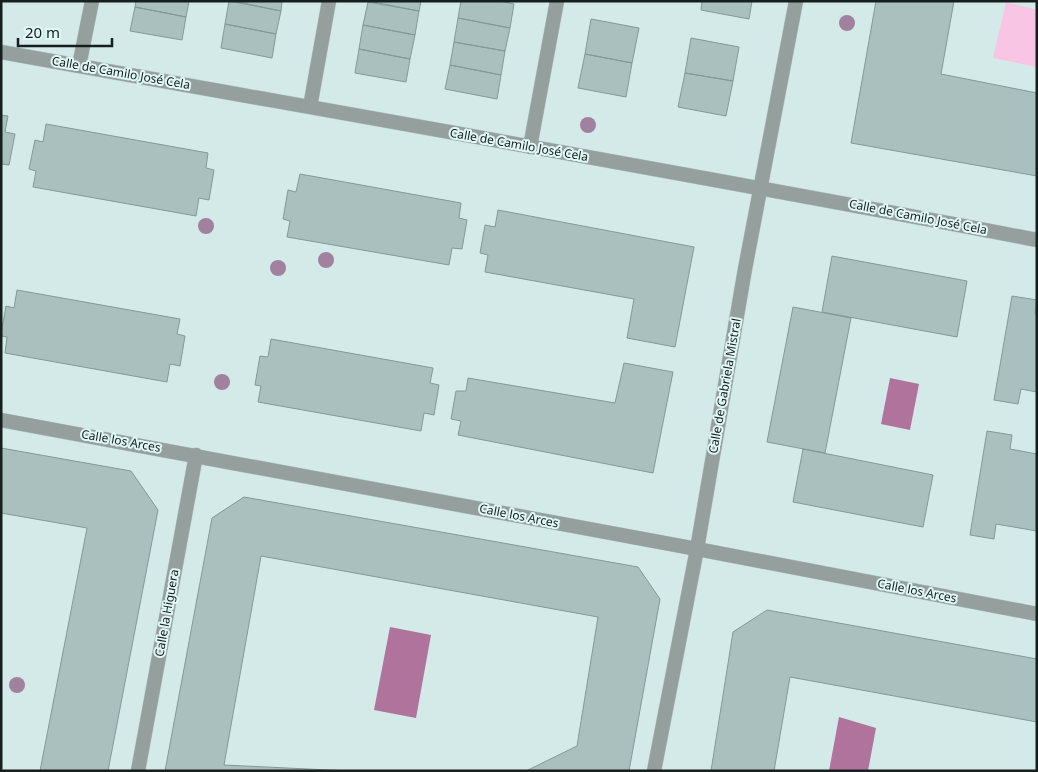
<svg xmlns="http://www.w3.org/2000/svg" width="1038" height="772" viewBox="0 0 1038 772" font-family="'Noto Sans',sans-serif">
	<rect width="100%" height="100%" fill="#d3eae8"/>
	<path fill="#f9c5e5" d="M 1006,2 L 1037,10 L 1037,67 L 993,58 Z"/>
	<path fill="#b0739b" d="M 890,378 L 919,384 L 910,430 L 881,424 Z
		M 390,627 L 431,635 L 416,718 L 374,710 Z
		M 839,717 L 876,728 L 868,771 L 829,771 Z"/>
	<path fill="#a9c0be" stroke="#839997" d="M 136,1 L 189,1 L 186,17 L 135,7 Z
		M 229,1 L 281,11 L 276,34 L 225,24 Z
		M 233,1 L 282,1 L 281,11 Z
		M 368,1 L 421,1 L 419,11 Z
		M 461,1 L 500,1 L 514,4 L 510,28 L 458,18 Z
		M 702,1 L 752,1 L 749,19 L 701,10 Z
		M 876,1 L 954,1 L 941,74 L 1037,93 L 1037,176 L 851,143 Z
		M 368,2 L 419,11 L 415,35 L 363,25 Z
		M 135,7 L 186,17 L 182,40 L 130,31 Z
		M 458,18 L 510,28 L 505,51 L 454,42 Z
		M 591,19 L 639,28 L 632,63 L 585,54 Z
		M 225,24 L 276,34 L 272,58 L 221,48 Z
		M 363,25 L 415,35 L 410,59 L 359,49 Z
		M 691,38 L 739,47 L 733,81 L 685,73 Z
		M 454,42 L 505,51 L 501,75 L 450,65 Z
		M 359,49 L 410,59 L 406,82 L 355,73 Z
		M 585,54 L 632,63 L 626,97 L 578,88 Z
		M 450,65 L 501,75 L 497,99 L 445,89 Z
		M 685,73 L 733,81 L 726,116 L 678,107 Z
		M 1,115 L 8,116 L 5,132 L 15,134 L 9,165 L 1,164 Z
		M 46,124 L 208,153 L 206,168 L 214,170 L 209,200 L 199,198 L 196,216 L 33,187 L 36,171 L 29,169 L 35,140 L 43,142 Z
		M 300,174 L 461,203 L 459,218 L 467,220 L 462,249 L 452,248 L 449,265 L 287,237 L 290,221 L 283,219 L 288,190 L 296,192 Z
		M 498,210 L 694,247 L 675,347 L 627,338 L 634,299 L 485,272 L 488,255 L 480,253 L 485,225 L 495,227 Z
		M 832,256 L 967,281 L 957,337 L 822,312 Z
		M 17,290 L 180,319 L 177,334 L 185,336 L 180,366 L 170,364 L 167,382 L 5,353 L 7,337 L 1,336 L 1,334 L 6,306 L 14,308 Z
		M 1012,296 L 1037,300 L 1035,314 L 1037,314 L 1037,392 L 1021,389 L 1018,404 L 994,400 Z
		M 793,307 L 851,318 L 825,453 L 767,442 Z
		M 271,339 L 433,368 L 430,383 L 439,385 L 434,415 L 424,413 L 421,431 L 258,402 L 261,386 L 255,385 L 260,356 L 268,357 Z
		M 624,363 L 673,372 L 653,473 L 458,435 L 461,421 L 451,419 L 456,391 L 466,391 L 468,378 L 615,403 Z
		M 987,431 L 1012,435 L 1010,449 L 1037,454 L 1037,531 L 996,524 L 994,539 L 970,535 Z
		M 1,448 L 131,471 L 158,510 L 108,771 L 40,771 L 87,528 L 1,513 Z
		M 803,449 L 933,475 L 923,527 L 793,502 Z
		M 244,497 L 638,567 L 660,599 L 629,771 L 526,771 L 577,746 L 598,617 L 261,556 L 224,765 L 350,771 L 165,771 L 212,518 Z
		M 767,610 L 1037,659 L 1037,722 L 790,677 L 774,771 L 711,771 L 733,632 Z"/>
	<g fill="none" stroke-linecap="round" stroke-linejoin="round">
		<defs>
			<path id="minor" d="M 1,52 C 346,114 692,174 1037,240
				M 79,66 L 92,1
				M 310,107 L 329,1
				M 530,147 L 557,1
				M 1,420 L 697,549 L 1037,614
				M 138,771 L 196,455
				M 654,771 L 697,549 L 745,269 L 796,1"/>
		</defs>
		<use href="#minor" stroke="#b1c5c4" stroke-width="15"/>
		<use href="#minor" stroke="#959f9e" stroke-width="14"/>
	</g>
	<g fill="#a1829e">
		<circle cx="847" cy="23" r="8"/>
		<circle cx="588" cy="125" r="8"/>
		<circle cx="206" cy="226" r="8"/>
		<circle cx="326" cy="260" r="8"/>
		<circle cx="278" cy="268" r="8"/>
		<circle cx="222" cy="382" r="8"/>
		<circle cx="17" cy="685" r="8"/>
	</g>
	<g text-anchor="middle" stroke-width="4" stroke-linejoin="round" paint-order="stroke">
		<g font-size="12" fill="#161f1e" stroke="#e0f8f6">
			<text transform="translate(121 73) rotate(10)" y="4">Calle de Camilo José Cela</text>
			<text transform="translate(519 145) rotate(10)" y="4">Calle de Camilo José Cela</text>
			<text transform="translate(918 217) rotate(11)" y="4">Calle de Camilo José Cela</text>
			<text transform="translate(725 386) rotate(-80)" y="4">Calle de Gabriela Mistral</text>
			<text transform="translate(121 441) rotate(10)" y="4">Calle los Arces</text>
			<text transform="translate(519 516) rotate(11)" y="4">Calle los Arces</text>
			<text transform="translate(917 591) rotate(11)" y="4">Calle los Arces</text>
			<text transform="translate(167 613) rotate(-80)" y="4">Calle la Higuera</text>
		</g>
	</g>
	<rect width="1038" height="772" fill="none" stroke="#161f1e" stroke-width="5"/>
	<path d="M18 38v8h94v-8" fill="none" stroke="#161f1e" stroke-width="2.5"/>
	<text x="25" y="38" font-size="15" fill="#161f1e" stroke="#e0f8f6" stroke-width="4" paint-order="stroke">20 m</text>
</svg>
